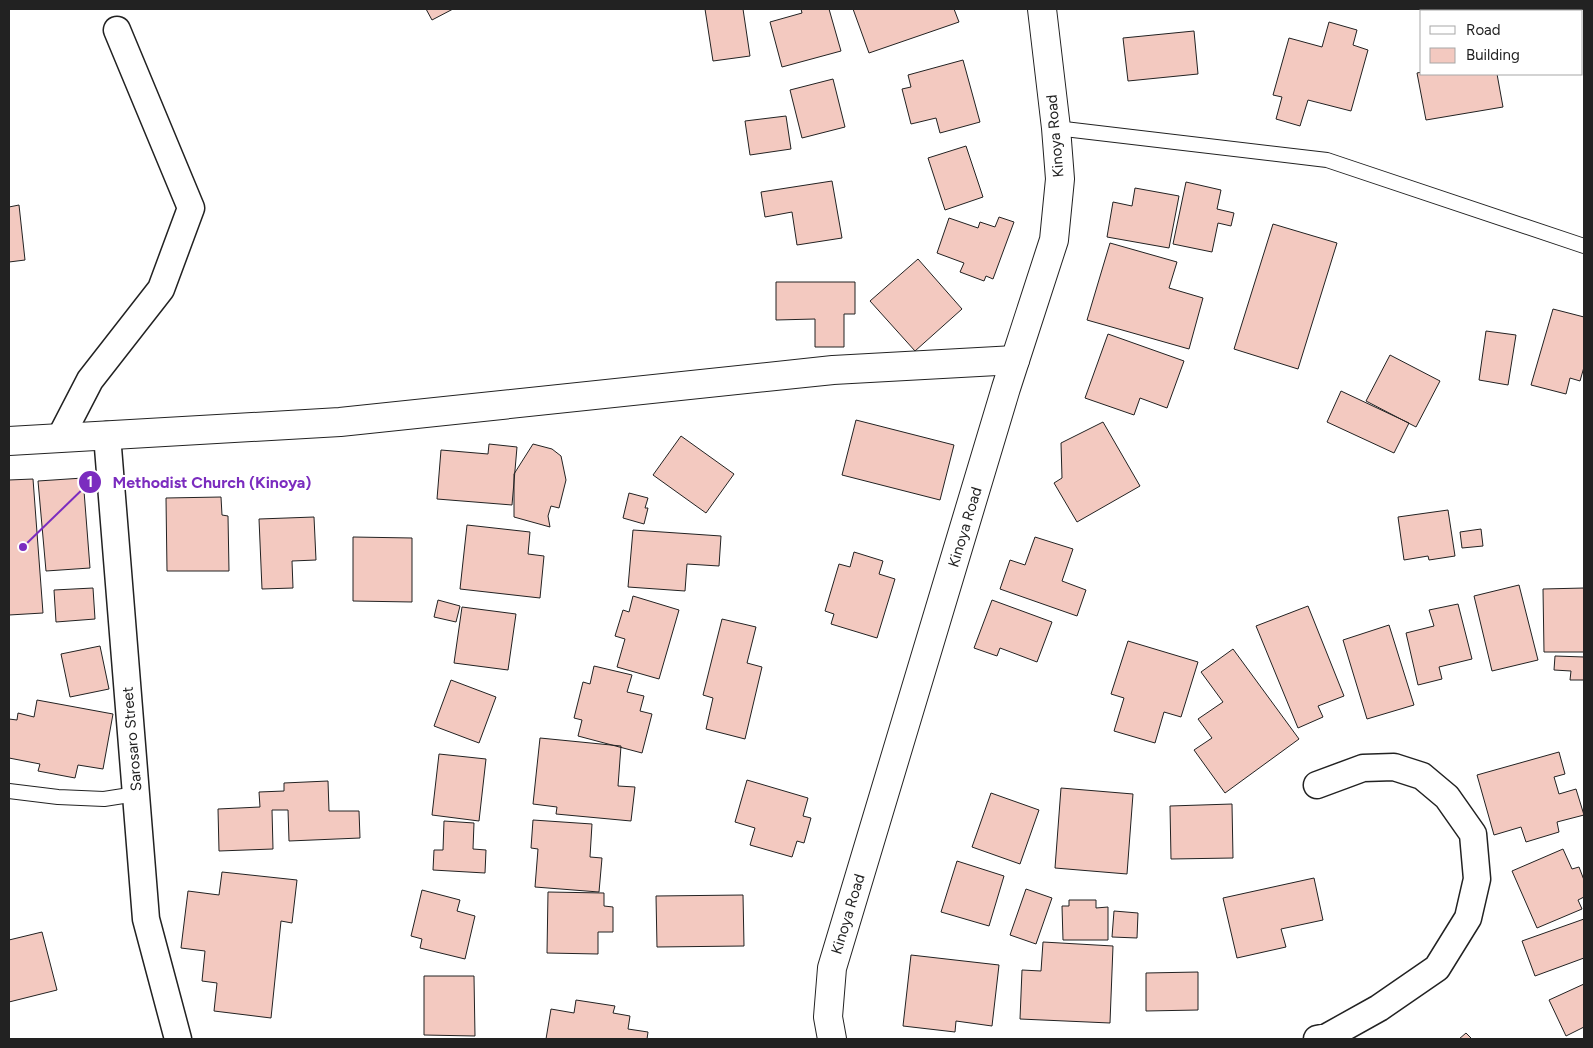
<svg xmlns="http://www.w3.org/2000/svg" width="1593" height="1048" viewBox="0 0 1593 1048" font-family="Figtree,sans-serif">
	<rect width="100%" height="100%" fill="#fff"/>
	<path fill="#f3c9c0" stroke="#222" d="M 426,9 L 453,9 L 432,20 Z
		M 705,9 L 743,9 L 750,56 L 713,61 Z
		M 801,9 L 829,9 L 841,51 L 782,67 L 770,22 L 802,13 Z
		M 853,9 L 954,9 L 959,22 L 869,53 Z
		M 1503,9 L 1580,9 L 1580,11 L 1504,11 Z
		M 1329,22 L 1357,30 L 1353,45 L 1368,50 L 1351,111 L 1308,100 L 1300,126 L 1276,119 L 1282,97 L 1273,95 L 1289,38 L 1322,47 Z
		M 1194,31 L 1198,74 L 1128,81 L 1123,38 Z
		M 963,60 L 980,122 L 940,133 L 936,118 L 911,124 L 902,89 L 911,87 L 908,75 Z
		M 1422,72 L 1422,74 L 1497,74 L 1503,107 L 1426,120 L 1417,73 Z
		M 833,79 L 845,127 L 802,138 L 790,90 Z
		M 786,116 L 791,149 L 750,155 L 745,121 Z
		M 966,146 L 983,197 L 945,210 L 928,158 Z
		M 832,181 L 842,238 L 797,245 L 792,212 L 765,217 L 761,192 Z
		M 1186,182 L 1221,190 L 1217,209 L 1234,213 L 1231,226 L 1218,223 L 1212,252 L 1173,244 Z
		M 1135,188 L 1179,196 L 1169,248 L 1107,237 L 1113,202 L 1132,206 Z
		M 19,205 L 25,260 L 9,262 L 9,207 Z
		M 999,217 L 1014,222 L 993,279 L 986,276 L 984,281 L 960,272 L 964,263 L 937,253 L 949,218 L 978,228 L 980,222 L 995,227 Z
		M 1273,224 L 1337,243 L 1298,369 L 1234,349 Z
		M 1110,243 L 1177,262 L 1169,288 L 1203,298 L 1189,349 L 1087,320 Z
		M 918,259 L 962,309 L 915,351 L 870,301 Z
		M 776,282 L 855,282 L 855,314 L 844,314 L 844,347 L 815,347 L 815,319 L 776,320 Z
		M 1553,309 L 1584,317 L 1584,367 L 1580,381 L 1570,378 L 1566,394 L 1531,385 Z
		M 1486,331 L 1516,335 L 1508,385 L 1479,380 Z
		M 1108,334 L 1184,361 L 1167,408 L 1140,398 L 1134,415 L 1085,398 Z
		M 1390,355 L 1440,381 L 1416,427 L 1366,401 Z
		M 1341,391 L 1409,423 L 1394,453 L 1327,422 Z
		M 856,420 L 954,445 L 940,500 L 842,475 Z
		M 1103,422 L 1140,486 L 1077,522 L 1054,483 L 1062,478 L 1061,443 Z
		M 681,436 L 734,474 L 706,513 L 653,475 Z
		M 489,444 L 517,447 L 512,505 L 437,499 L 441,450 L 488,454 Z
		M 533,444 L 552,449 L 561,456 L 566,480 L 559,508 L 551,506 L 548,516 L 550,527 L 514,517 L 514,474 Z
		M 83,478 L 90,568 L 46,571 L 38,481 Z
		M 33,479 L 43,613 L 9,615 L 9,480 Z
		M 629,493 L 648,498 L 645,508 L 648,508 L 644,524 L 623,518 Z
		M 221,497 L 222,515 L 228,516 L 229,571 L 167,571 L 166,498 Z
		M 1448,510 L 1455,556 L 1429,560 L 1428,556 L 1404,560 L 1398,517 Z
		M 314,517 L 316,560 L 292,561 L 293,588 L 262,589 L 259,519 Z
		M 467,525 L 530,532 L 528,554 L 544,556 L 540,598 L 460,589 Z
		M 1481,529 L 1483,546 L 1462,548 L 1460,532 Z
		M 633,530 L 721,536 L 719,566 L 687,564 L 685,591 L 628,587 Z
		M 353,537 L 412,538 L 412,602 L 353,601 Z
		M 1035,537 L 1073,549 L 1062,581 L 1086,590 L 1077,616 L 1000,589 L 1010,560 L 1025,565 Z
		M 854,552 L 883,561 L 879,574 L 895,579 L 877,638 L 831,624 L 834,614 L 825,611 L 839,564 L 850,567 Z
		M 1519,585 L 1538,660 L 1492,671 L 1474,596 Z
		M 93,588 L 95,619 L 56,622 L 54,590 Z
		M 1584,588 L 1584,652 L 1544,652 L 1543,589 Z
		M 633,596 L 679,610 L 659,679 L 617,667 L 625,639 L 615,636 L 623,610 L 629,612 Z
		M 438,600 L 460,606 L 456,622 L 434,617 Z
		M 992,600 L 1052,622 L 1037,662 L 1000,648 L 997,656 L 974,648 Z
		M 1458,604 L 1472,659 L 1439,667 L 1442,679 L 1418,685 L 1406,633 L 1434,626 L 1429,610 Z
		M 1308,606 L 1344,696 L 1318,706 L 1323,717 L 1298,728 L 1256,626 Z
		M 462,607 L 516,614 L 508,670 L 454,663 Z
		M 722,619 L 756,627 L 747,663 L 762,667 L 745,739 L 706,729 L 713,698 L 703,695 Z
		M 1389,625 L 1414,705 L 1367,719 L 1343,640 Z
		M 1128,641 L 1198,662 L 1181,717 L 1164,712 L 1155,743 L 1114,731 L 1124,698 L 1111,694 Z
		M 100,646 L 109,689 L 70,697 L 61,654 Z
		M 1233,649 L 1299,739 L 1225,793 L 1194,750 L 1212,738 L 1198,719 L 1223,702 L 1201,672 Z
		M 1555,656 L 1584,657 L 1584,680 L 1570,680 L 1571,671 L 1554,670 Z
		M 594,666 L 632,675 L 627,692 L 644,696 L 640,711 L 652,714 L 642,753 L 578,736 L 582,720 L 574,718 L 583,682 L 590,684 Z
		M 451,680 L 496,697 L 479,743 L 434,726 Z
		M 37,700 L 113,714 L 103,769 L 78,765 L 75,778 L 38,771 L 40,764 L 9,758 L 9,719 L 17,720 L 18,713 L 34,717 Z
		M 540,738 L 621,746 L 618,786 L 635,787 L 631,821 L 556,814 L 557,807 L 533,804 Z
		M 1559,752 L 1565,774 L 1554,777 L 1559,794 L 1576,789 L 1584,815 L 1557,822 L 1559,832 L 1526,842 L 1521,827 L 1494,835 L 1477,775 Z
		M 439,754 L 486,759 L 479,821 L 432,815 Z
		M 747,780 L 808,798 L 803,816 L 811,818 L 804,843 L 797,841 L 792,857 L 750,845 L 755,828 L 735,822 Z
		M 328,781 L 329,811 L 359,811 L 360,838 L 289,841 L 288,810 L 272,810 L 273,849 L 219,851 L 218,809 L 260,807 L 259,792 L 284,791 L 284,783 Z
		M 1061,788 L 1133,794 L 1127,874 L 1055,868 Z
		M 991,793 L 1039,810 L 1020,864 L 972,847 Z
		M 1232,804 L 1233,858 L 1171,859 L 1170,806 Z
		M 533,820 L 592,824 L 590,857 L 602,858 L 599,892 L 535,887 L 538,849 L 531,848 Z
		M 444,821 L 474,823 L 473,849 L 486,850 L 485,873 L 433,870 L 434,850 L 443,850 Z
		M 1563,849 L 1572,869 L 1579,867 L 1584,880 L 1584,897 L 1578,900 L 1582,909 L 1537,928 L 1512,871 Z
		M 957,861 L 1004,876 L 989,926 L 941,912 Z
		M 222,872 L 297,880 L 292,923 L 281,921 L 271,1018 L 214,1011 L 217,983 L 202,981 L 205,951 L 181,948 L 188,891 L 219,895 Z
		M 1314,878 L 1323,920 L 1281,929 L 1286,947 L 1237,958 L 1223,898 Z
		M 1026,889 L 1052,898 L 1036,944 L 1010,935 Z
		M 422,890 L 460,900 L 457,911 L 475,916 L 465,959 L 420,948 L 422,939 L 411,936 Z
		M 548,892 L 604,893 L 604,906 L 613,907 L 613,932 L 598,932 L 598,954 L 547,953 Z
		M 743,895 L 744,946 L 657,947 L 656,896 Z
		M 1069,900 L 1096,900 L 1096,908 L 1108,907 L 1108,940 L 1063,940 L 1062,906 L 1069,906 Z
		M 1114,911 L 1138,913 L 1137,938 L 1112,937 Z
		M 1584,919 L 1584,958 L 1535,976 L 1522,941 Z
		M 42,932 L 57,990 L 9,1002 L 9,940 Z
		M 1043,942 L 1113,946 L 1110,1023 L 1020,1019 L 1022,970 L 1041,971 Z
		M 911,955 L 999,965 L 992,1026 L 956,1021 L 955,1032 L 903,1026 Z
		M 1198,972 L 1198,1010 L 1146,1011 L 1146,973 Z
		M 424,976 L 474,976 L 475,1036 L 424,1035 Z
		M 1584,984 L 1584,1027 L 1566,1036 L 1549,1000 Z
		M 576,1000 L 615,1006 L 613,1013 L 630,1016 L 628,1029 L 648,1032 L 647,1039 L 546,1039 L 551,1009 L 574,1013 Z
		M 1466,1033 L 1472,1039 L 1459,1039 Z"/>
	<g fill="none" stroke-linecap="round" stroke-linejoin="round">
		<defs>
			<path id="service" d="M 1056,128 L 1327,160 L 1584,246
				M 9,791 L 58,797 L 104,799 L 136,794"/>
			<path id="minor" d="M 107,435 L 146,919 L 178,1039
				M 60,438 L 90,380 L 161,289 L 191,208 L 117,30
				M 1317,785 L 1363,768 L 1394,767 L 1422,776 L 1447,797 L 1473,834 L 1477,879 L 1468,918 L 1437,968 L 1379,1008 L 1327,1037 L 1317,1039"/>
			<path id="tertiary" d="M 9,441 L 340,422 L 833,370 L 1015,360"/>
			<path id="secondary" d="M 832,1039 L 828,1017 L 832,968 L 1006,388 L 1054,240 L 1060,179 L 1056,128 L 1042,9"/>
		</defs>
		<use href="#service" stroke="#222" stroke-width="16"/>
		<use href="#minor" stroke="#222" stroke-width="29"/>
		<use href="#tertiary" stroke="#222" stroke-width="30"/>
		<use href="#secondary" stroke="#222" stroke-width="30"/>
		<use href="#service" stroke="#fff" stroke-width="14"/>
		<use href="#minor" stroke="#fff" stroke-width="26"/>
		<use href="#tertiary" stroke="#fff" stroke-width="28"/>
		<use href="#secondary" stroke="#fff" stroke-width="28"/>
	</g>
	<g text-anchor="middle" stroke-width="4" stroke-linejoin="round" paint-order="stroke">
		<g font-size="15" fill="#222" stroke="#fff">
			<text transform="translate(1055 136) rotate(-95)" y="5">Kinoya Road</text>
			<text transform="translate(965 527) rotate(-73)" y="5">Kinoya Road</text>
			<text transform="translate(132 739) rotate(-95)" y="5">Sarosaro Street</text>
			<text transform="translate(848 914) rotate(-73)" y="5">Kinoya Road</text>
		</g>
	</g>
	<path fill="none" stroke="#7b2cbf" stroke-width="2" d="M23 547L90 482"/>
	<g fill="#7b2cbf" stroke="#fff" stroke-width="2">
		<circle cx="23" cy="547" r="5"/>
		<circle cx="90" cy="482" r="12"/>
	</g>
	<g font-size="15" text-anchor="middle" font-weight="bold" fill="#fff">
		<text x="90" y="487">1</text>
	</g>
	<g font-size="16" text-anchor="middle" font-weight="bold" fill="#7b2cbf" stroke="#fff" stroke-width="4" stroke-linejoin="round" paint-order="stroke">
		<text x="212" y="488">Methodist Church (Kinoya)</text>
	</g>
	<rect width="1593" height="1048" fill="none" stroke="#222222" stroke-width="20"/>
	<rect x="1420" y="10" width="162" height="65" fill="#ffffff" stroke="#a7a7a7"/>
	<rect x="1430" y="26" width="25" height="8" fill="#ffffff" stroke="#a7a7a7"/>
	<text x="1466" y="35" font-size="15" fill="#222222">Road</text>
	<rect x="1430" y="48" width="25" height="15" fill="#f3c9c0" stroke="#a7a7a7"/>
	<text x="1466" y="60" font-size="15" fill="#222222">Building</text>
</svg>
